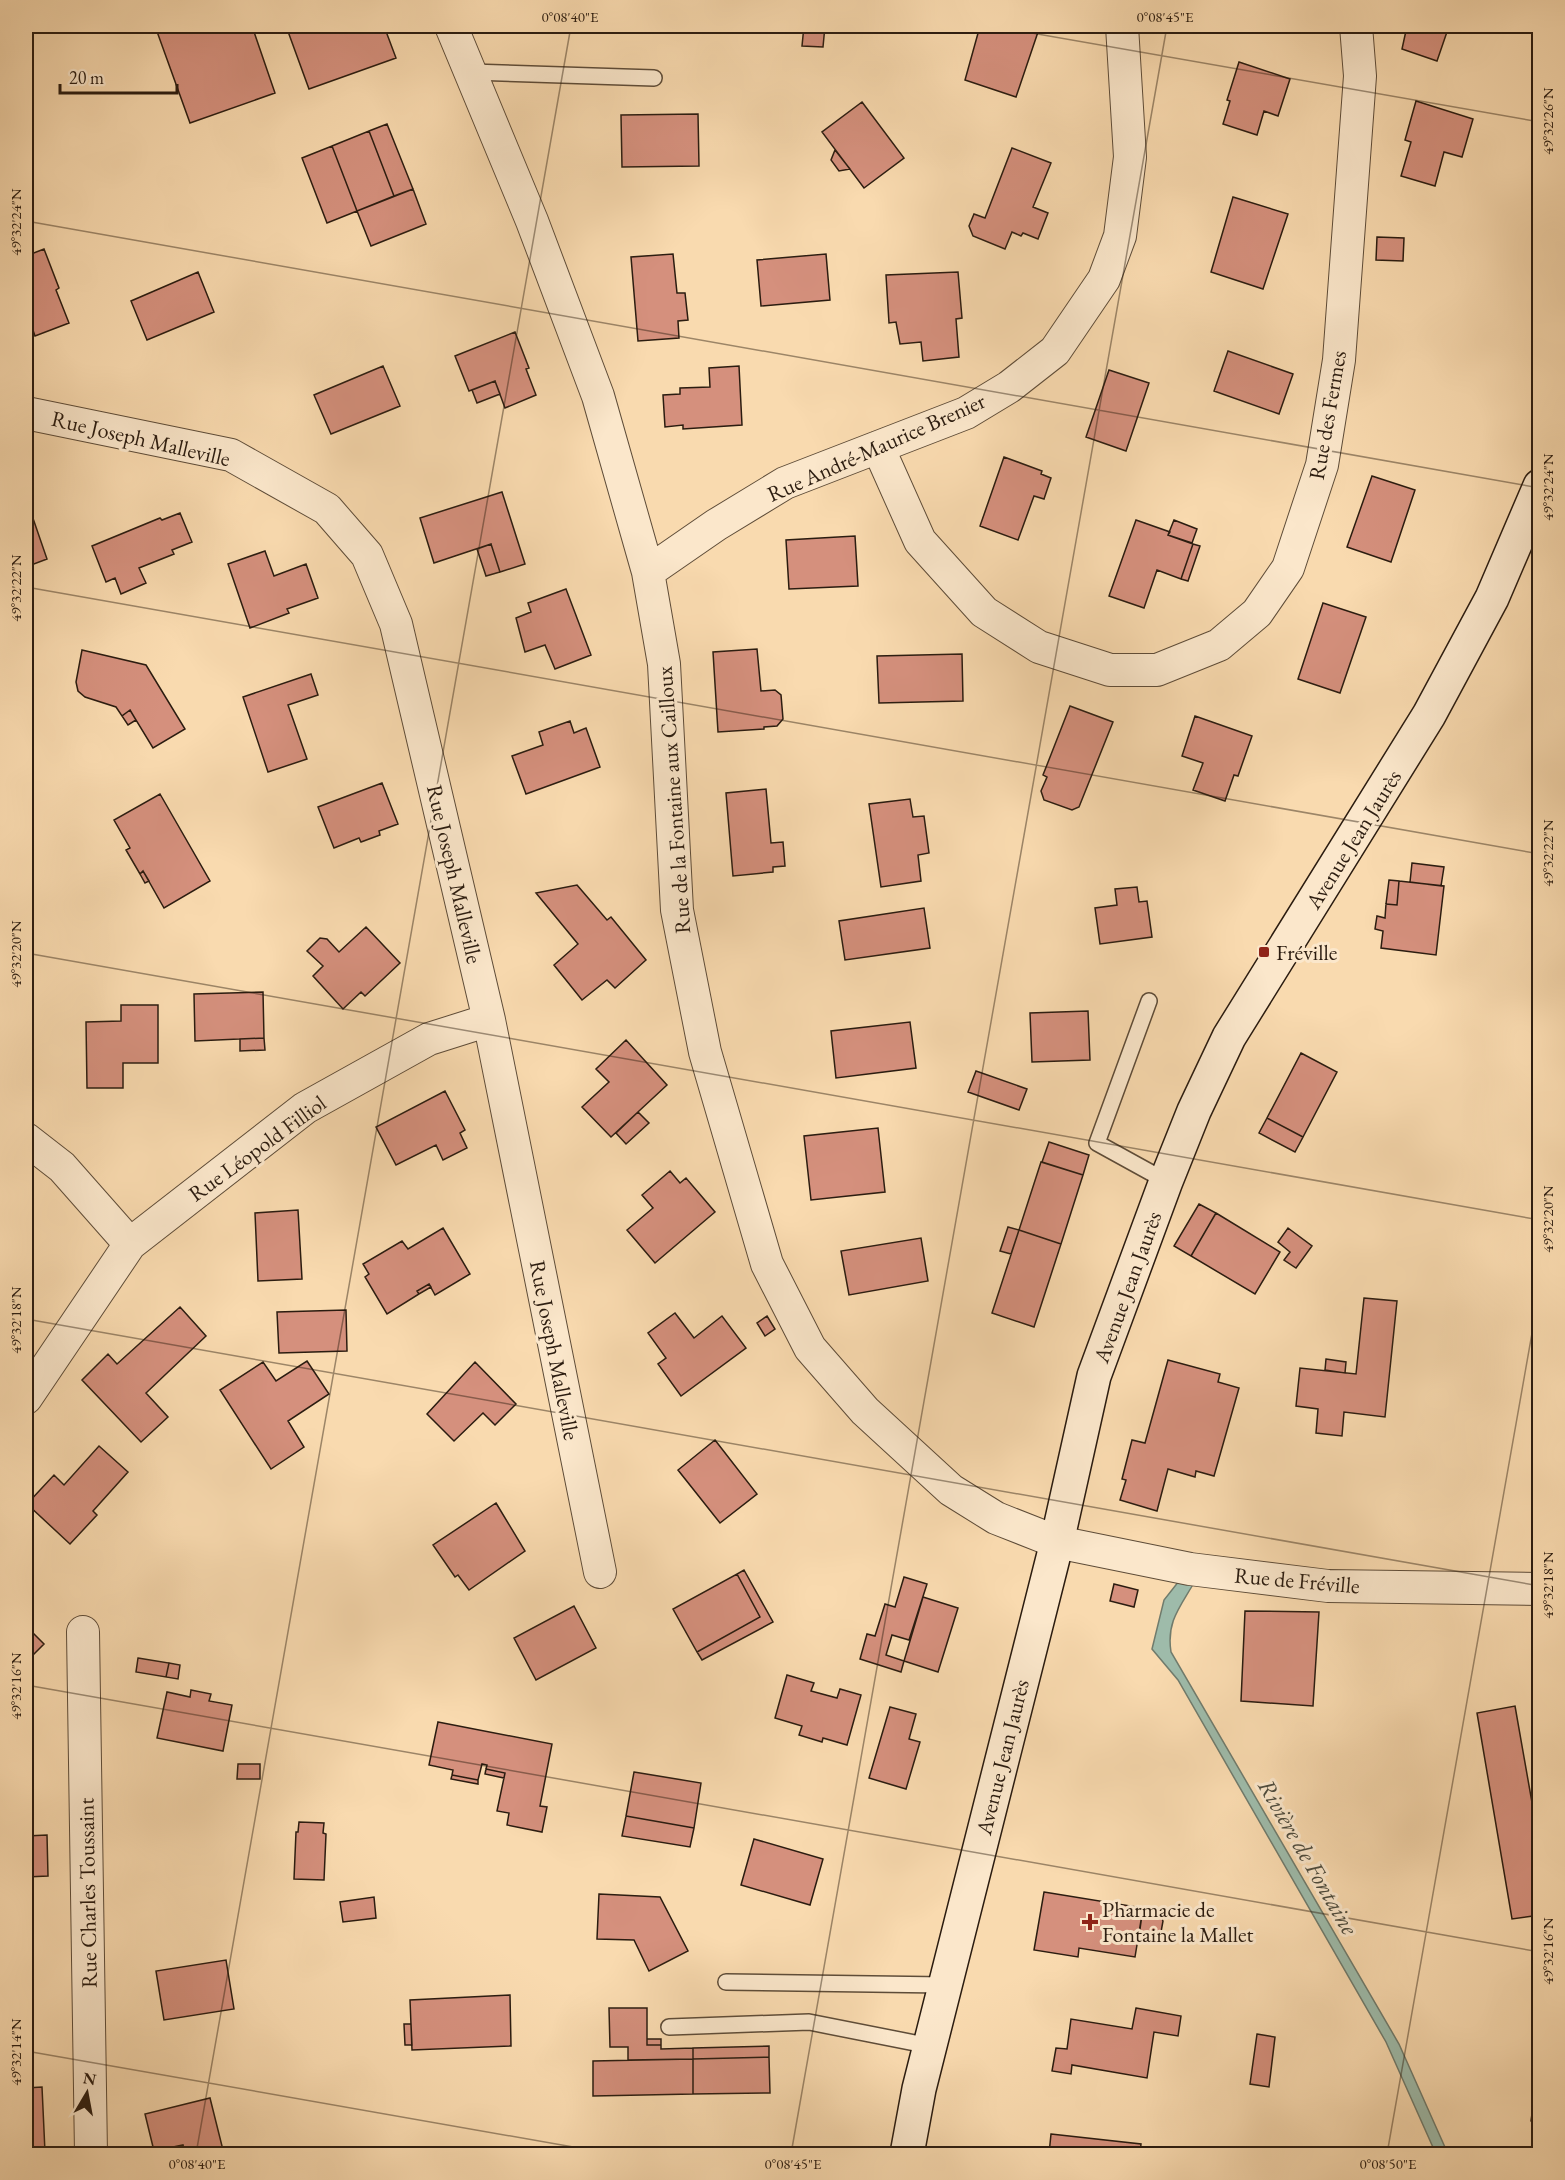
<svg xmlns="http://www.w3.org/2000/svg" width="1565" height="2180" viewBox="0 0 1565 2180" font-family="'EB Garamond',serif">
	<rect width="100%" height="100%" fill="#f9daaf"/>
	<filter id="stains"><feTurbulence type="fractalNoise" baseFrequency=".00333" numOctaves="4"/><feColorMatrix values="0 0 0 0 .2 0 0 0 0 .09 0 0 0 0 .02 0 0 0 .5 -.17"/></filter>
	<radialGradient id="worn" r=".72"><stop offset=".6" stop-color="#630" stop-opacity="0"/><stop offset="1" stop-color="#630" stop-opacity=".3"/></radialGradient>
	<path fill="#9ebbaa" stroke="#707b6c" stroke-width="1.5" d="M 1179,1581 L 1195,1581 C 1181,1606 1166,1621 1171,1652 L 1399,2044 L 1448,2154 L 1436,2154 L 1386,2042 L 1178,1680 L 1152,1649 L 1164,1600 Z"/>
	<path fill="#d5907d" stroke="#2b1c10" stroke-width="1.5" d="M 155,26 L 252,26 L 275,93 L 190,123 Z
		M 286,26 L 384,26 L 396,58 L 309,89 Z
		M 804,26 L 825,26 L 823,47 L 802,46 Z
		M 980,26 L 1027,26 L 1039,29 L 1016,97 L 965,80 Z
		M 1407,26 L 1449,26 L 1437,61 L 1402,49 Z
		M 1239,62 L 1290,79 L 1278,116 L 1264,111 L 1257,135 L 1223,124 L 1230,101 L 1227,100 Z
		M 1416,101 L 1473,119 L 1462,157 L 1444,152 L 1435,186 L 1401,176 L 1411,142 L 1405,140 Z
		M 862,102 L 904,158 L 864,188 L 822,132 Z
		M 698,114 L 699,166 L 622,167 L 621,115 Z
		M 387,124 L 413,189 L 394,196 L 369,131 Z
		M 369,131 L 394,196 L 357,211 L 332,146 Z
		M 332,146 L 357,211 L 327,223 L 302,158 Z
		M 1012,148 L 1051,163 L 1033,207 L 1048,213 L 1038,239 L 1023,233 L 1021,236 L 1012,232 L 1005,249 L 973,236 L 969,226 L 974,214 L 985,218 Z
		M 835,150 L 850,169 L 839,171 L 831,160 Z
		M 413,189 L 426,224 L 371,246 L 357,211 Z
		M 1233,197 L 1288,214 L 1263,289 L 1211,272 Z
		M 1377,237 L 1404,238 L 1403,261 L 1376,260 Z
		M 44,249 L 59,288 L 56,290 L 69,323 L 35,336 L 26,310 L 26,256 Z
		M 673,254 L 677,293 L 685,293 L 688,320 L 678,321 L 679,338 L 638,341 L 631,257 Z
		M 826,254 L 830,300 L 761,306 L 757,260 Z
		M 198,272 L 214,312 L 147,340 L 131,301 Z
		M 958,272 L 962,318 L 956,319 L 959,357 L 923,361 L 921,342 L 900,344 L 896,322 L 889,323 L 886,275 Z
		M 515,332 L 529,368 L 526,369 L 536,395 L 505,408 L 495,381 L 469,391 L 455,356 Z
		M 1228,351 L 1293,374 L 1279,414 L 1214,391 Z
		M 383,366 L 400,406 L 331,434 L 314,395 Z
		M 739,366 L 742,425 L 683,429 L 683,425 L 665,427 L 663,395 L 680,394 L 680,388 L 710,387 L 709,368 Z
		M 1109,370 L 1149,383 L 1126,451 L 1086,437 Z
		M 495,381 L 500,394 L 477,403 L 472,390 Z
		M 1004,457 L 1042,471 L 1041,474 L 1051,478 L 1044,499 L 1034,496 L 1018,540 L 980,526 Z
		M 1372,476 L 1415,490 L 1391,562 L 1347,547 Z
		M 502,492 L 525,564 L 500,572 L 491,544 L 434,563 L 420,518 Z
		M 26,498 L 47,559 L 26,567 Z
		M 180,513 L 192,542 L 172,550 L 174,554 L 139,568 L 146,583 L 121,594 L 115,578 L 106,582 L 92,546 L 160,518 L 162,520 Z
		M 1136,520 L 1170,532 L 1168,535 L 1193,544 L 1181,579 L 1157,570 L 1144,608 L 1109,596 Z
		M 1174,520 L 1197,529 L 1192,543 L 1168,535 Z
		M 855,536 L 858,586 L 789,589 L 786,540 Z
		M 491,544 L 500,572 L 486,576 L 477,549 Z
		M 1193,544 L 1200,546 L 1188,581 L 1181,579 Z
		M 265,551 L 274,576 L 306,564 L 318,598 L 287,609 L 289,613 L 250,628 L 228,564 Z
		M 566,589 L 591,655 L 555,669 L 545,645 L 525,652 L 516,618 L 531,612 L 528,603 Z
		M 1323,603 L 1366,617 L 1340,693 L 1298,679 Z
		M 757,649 L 761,691 L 775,690 L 781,695 L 783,719 L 777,726 L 764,727 L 764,729 L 718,732 L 713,652 Z
		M 82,650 L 146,665 L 185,729 L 153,748 L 130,710 L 122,716 L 116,707 L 85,697 L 78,691 L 76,682 Z
		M 962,654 L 963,701 L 879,703 L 877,656 Z
		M 311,674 L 318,695 L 288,705 L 307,759 L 268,772 L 243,697 Z
		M 1070,706 L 1113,722 L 1079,807 L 1072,810 L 1044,800 L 1041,791 L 1047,777 L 1043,775 Z
		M 130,710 L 136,720 L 128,725 L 122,716 Z
		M 1195,716 L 1252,736 L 1238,776 L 1234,775 L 1225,801 L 1193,790 L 1203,763 L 1182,756 Z
		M 570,721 L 574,733 L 586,728 L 600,767 L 526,794 L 512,756 L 543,745 L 539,732 Z
		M 382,783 L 398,824 L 379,831 L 380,835 L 361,842 L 359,838 L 334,848 L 318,807 Z
		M 766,789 L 771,843 L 783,842 L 785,866 L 773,867 L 773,872 L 733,876 L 726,793 Z
		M 160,794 L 210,881 L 164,908 L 143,871 L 140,874 L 126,850 L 130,848 L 114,820 Z
		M 910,799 L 913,817 L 924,816 L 929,853 L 918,855 L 921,881 L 881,887 L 869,804 Z
		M 1412,863 L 1444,867 L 1441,886 L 1410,882 Z
		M 143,871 L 149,881 L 145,883 L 140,874 Z
		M 1389,880 L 1399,881 L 1397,905 L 1386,904 Z
		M 1399,881 L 1444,886 L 1436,955 L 1381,948 L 1383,931 L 1375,929 L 1377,916 L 1385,918 L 1386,904 L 1397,905 Z
		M 577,885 L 607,920 L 611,917 L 646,960 L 615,988 L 607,980 L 582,1000 L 554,965 L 578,944 L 536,893 Z
		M 1137,887 L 1139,902 L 1147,901 L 1152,937 L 1100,944 L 1095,908 L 1117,905 L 1115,889 Z
		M 924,908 L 930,948 L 845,960 L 839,921 Z
		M 366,927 L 400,963 L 365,996 L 361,992 L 343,1009 L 313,976 L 323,966 L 307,951 L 320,938 L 327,939 L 339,952 Z
		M 26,980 L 28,980 L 28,1022 L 26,1022 Z
		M 263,992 L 264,1038 L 195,1041 L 194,994 Z
		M 121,1005 L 158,1005 L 158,1063 L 123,1063 L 123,1088 L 87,1088 L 86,1022 L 121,1021 Z
		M 1088,1011 L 1090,1060 L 1032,1062 L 1030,1013 Z
		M 910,1022 L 916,1068 L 836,1078 L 831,1031 Z
		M 264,1038 L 265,1050 L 240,1051 L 240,1039 Z
		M 626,1040 L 667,1085 L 611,1137 L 582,1107 L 609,1082 L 596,1069 Z
		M 1301,1053 L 1337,1072 L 1303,1137 L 1267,1118 Z
		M 976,1071 L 1027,1089 L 1019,1110 L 968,1092 Z
		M 445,1091 L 465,1130 L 460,1133 L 467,1148 L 443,1160 L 436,1145 L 396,1165 L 376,1127 Z
		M 638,1112 L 649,1123 L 626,1144 L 616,1133 Z
		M 1267,1118 L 1303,1137 L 1295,1152 L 1259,1133 Z
		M 878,1128 L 885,1192 L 811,1200 L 804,1136 Z
		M 1049,1142 L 1089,1155 L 1083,1175 L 1042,1162 Z
		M 1041,1162 L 1083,1175 L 1061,1244 L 1019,1230 Z
		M 670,1171 L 680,1183 L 686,1178 L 715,1212 L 655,1263 L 627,1230 L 653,1208 L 642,1195 Z
		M 1199,1204 L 1216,1213 L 1191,1256 L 1174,1246 Z
		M 298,1210 L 302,1279 L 258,1281 L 255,1213 Z
		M 1216,1213 L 1280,1252 L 1255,1294 L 1191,1256 Z
		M 1008,1227 L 1019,1230 L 1011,1254 L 1000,1251 Z
		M 443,1228 L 470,1274 L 435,1295 L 429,1284 L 417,1291 L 419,1294 L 387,1314 L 365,1277 L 369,1274 L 363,1264 L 402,1241 L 408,1249 Z
		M 1288,1228 L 1312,1246 L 1296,1268 L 1284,1260 L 1290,1252 L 1278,1242 Z
		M 1019,1230 L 1061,1244 L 1034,1327 L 992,1313 Z
		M 921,1238 L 928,1281 L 849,1295 L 841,1251 Z
		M 429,1284 L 431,1287 L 419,1294 L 417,1291 Z
		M 1364,1298 L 1397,1301 L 1385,1417 L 1344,1412 L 1342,1436 L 1316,1433 L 1318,1409 L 1296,1406 L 1300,1368 L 1356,1374 Z
		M 180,1307 L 206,1336 L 146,1393 L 168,1417 L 141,1442 L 82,1380 L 108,1354 L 117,1364 Z
		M 346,1310 L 347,1351 L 279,1353 L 277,1312 Z
		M 675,1313 L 694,1338 L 722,1316 L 746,1348 L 681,1396 L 658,1364 L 666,1358 L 648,1333 Z
		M 767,1316 L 775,1329 L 765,1336 L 757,1323 Z
		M 1326,1359 L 1346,1362 L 1345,1373 L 1325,1370 Z
		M 1168,1360 L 1220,1374 L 1218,1382 L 1239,1388 L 1214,1476 L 1196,1471 L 1195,1477 L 1168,1469 L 1157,1511 L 1120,1500 L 1126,1480 L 1122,1479 L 1132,1440 L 1145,1443 Z
		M 307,1361 L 329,1394 L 288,1421 L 304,1447 L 271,1469 L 220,1390 L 263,1362 L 276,1381 Z
		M 475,1362 L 516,1404 L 495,1425 L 483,1413 L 454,1441 L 427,1414 Z
		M 715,1440 L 757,1494 L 720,1523 L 678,1470 Z
		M 99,1446 L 128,1472 L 93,1511 L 97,1515 L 70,1544 L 27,1504 L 54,1475 L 64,1485 Z
		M 496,1503 L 525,1551 L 469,1590 L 458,1575 L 455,1577 L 433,1545 Z
		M 744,1570 L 773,1622 L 702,1660 L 697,1652 L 760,1617 L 737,1574 Z
		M 737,1574 L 760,1617 L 697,1652 L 673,1609 Z
		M 904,1577 L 927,1584 L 909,1640 L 892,1635 L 886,1655 L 904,1661 L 901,1672 L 860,1659 L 867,1634 L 875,1636 L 885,1604 L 895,1607 Z
		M 1114,1584 L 1138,1590 L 1134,1607 L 1110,1601 Z
		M 923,1597 L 958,1608 L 938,1672 L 904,1661 Z
		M 574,1606 L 596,1648 L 536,1680 L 514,1638 Z
		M 1245,1611 L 1319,1612 L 1313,1706 L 1241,1701 Z
		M 26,1626 L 44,1644 L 26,1662 Z
		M 138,1658 L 169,1663 L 166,1677 L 136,1672 Z
		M 169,1663 L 180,1665 L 178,1679 L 166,1677 Z
		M 787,1675 L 814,1683 L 811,1691 L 837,1698 L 840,1689 L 861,1695 L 847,1745 L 823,1738 L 822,1742 L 799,1735 L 802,1726 L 775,1718 Z
		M 26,1677 L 32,1684 L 26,1690 Z
		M 191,1690 L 211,1694 L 209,1701 L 232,1705 L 223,1751 L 157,1738 L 167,1692 L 190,1697 Z
		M 1515,1706 L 1540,1848 L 1540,1915 L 1512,1919 L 1477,1713 Z
		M 890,1707 L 916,1714 L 909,1739 L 920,1742 L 906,1789 L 869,1778 Z
		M 438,1722 L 552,1744 L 540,1806 L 547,1807 L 542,1832 L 507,1825 L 509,1813 L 497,1811 L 505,1773 L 486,1769 L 487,1765 L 482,1764 L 478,1780 L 452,1775 L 453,1770 L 429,1765 Z
		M 238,1764 L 260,1764 L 260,1779 L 237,1779 Z
		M 486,1769 L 505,1773 L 504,1778 L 485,1774 Z
		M 634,1772 L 701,1783 L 694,1828 L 626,1816 Z
		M 452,1775 L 478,1780 L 478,1784 L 451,1779 Z
		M 626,1816 L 694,1828 L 690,1847 L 622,1836 Z
		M 299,1822 L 324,1823 L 323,1833 L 326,1834 L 324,1880 L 294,1879 L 296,1832 L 298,1832 Z
		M 47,1835 L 48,1876 L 26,1877 L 26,1836 Z
		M 754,1839 L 823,1859 L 810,1905 L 741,1885 Z
		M 1044,1892 L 1143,1908 L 1135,1957 L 1079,1948 L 1078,1957 L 1034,1950 Z
		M 599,1894 L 660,1897 L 688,1951 L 649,1971 L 634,1940 L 597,1939 Z
		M 374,1897 L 376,1918 L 343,1922 L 340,1902 Z
		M 1143,1908 L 1158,1911 L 1163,1921 L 1161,1932 L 1152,1939 L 1139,1936 Z
		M 226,1960 L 234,2009 L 164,2020 L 156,1971 Z
		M 510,1995 L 511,2046 L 412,2050 L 410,2000 Z
		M 609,2008 L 647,2008 L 647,2045 L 661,2045 L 661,2049 L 693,2048 L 693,2059 L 628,2060 L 628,2047 L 610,2047 Z
		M 1136,2008 L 1181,2016 L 1178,2036 L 1154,2032 L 1147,2078 L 1072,2065 L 1071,2074 L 1052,2071 L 1056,2048 L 1067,2049 L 1071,2019 L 1132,2029 Z
		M 404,2024 L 411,2024 L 412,2045 L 405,2045 Z
		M 1257,2034 L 1275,2037 L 1269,2087 L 1250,2084 Z
		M 647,2039 L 661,2039 L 661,2045 L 647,2045 Z
		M 769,2046 L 769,2057 L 693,2059 L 693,2048 Z
		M 769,2057 L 770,2093 L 693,2094 L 693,2059 Z
		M 693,2059 L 693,2094 L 593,2096 L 593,2061 Z
		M 1539,2064 L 1540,2064 L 1540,2123 L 1531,2121 Z
		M 42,2087 L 45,2152 L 26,2153 L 26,2088 Z
		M 210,2098 L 224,2154 L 185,2154 L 183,2145 L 154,2151 L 145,2114 Z
		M 1051,2134 L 1141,2144 L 1140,2154 L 1049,2154 Z
		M 291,2148 L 316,2154 L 289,2154 Z
		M 1417,2150 L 1417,2154 L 1390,2154 Z"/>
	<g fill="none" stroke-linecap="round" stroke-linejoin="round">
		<defs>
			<path id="lane" d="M 471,72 L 654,78
				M 1149,1001 L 1097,1143 L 1166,1181
				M 726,1982 L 945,1985
				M 669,2027 L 809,2022 L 930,2046"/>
			<path id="street" d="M 451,26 L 532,221 L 598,396 L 648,572 L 664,664 L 677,910 L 705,1052 L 767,1264 L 810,1348 L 865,1411 L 951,1490 L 996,1518 L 1057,1542 L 1190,1569 L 1328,1586 L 1540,1589
				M 26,413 L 231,455 L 327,509 L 367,555 L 396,624 L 489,1020 L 600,1572
				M 878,447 L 920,541 L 984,612 L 1039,647 L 1110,670 L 1157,670 L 1219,645 L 1257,613 L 1288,568 L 1322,465 L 1339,360 L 1360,76 L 1356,26
				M 648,572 L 716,525 L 785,483 L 966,413 L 1009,387 L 1055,351 L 1104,279 L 1120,236 L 1130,157 L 1122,26
				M 26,1139 L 62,1167 L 130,1244
				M 26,1398 L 130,1244 L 305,1108 L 429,1039 L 489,1020
				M 83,1632 L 91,2154"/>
			<path id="secondary" d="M 907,2154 L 919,2089 L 1057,1542 L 1094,1376 L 1166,1181 L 1194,1111 L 1229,1037 L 1429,715 L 1492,598 L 1540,486"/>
		</defs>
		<use href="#lane" stroke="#5e4c38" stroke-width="18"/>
		<use href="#street" stroke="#5e4c38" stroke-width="34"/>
		<use href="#secondary" stroke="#2b1c10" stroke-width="36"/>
		<use href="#lane" stroke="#fbe7cb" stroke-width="15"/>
		<use href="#street" stroke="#fbe7cb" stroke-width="32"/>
		<use href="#secondary" stroke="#fbe7cb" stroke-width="33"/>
	</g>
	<path fill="none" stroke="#2b1c10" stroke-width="1.5" stroke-opacity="0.45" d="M 992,26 L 1540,122M 26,221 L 1540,488M 26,587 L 1540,854M 26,953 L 1540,1220M 26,1319 L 1540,1586M 26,1685 L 1540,1952M 26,2051 L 613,2154M 196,2154 L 571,26M 791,2154 L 1167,26M 1387,2154 L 1540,1288"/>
	<g fill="#8f2418" stroke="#fbe7cb" stroke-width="2">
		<rect x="1258" y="946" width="12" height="12" rx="3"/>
		<path d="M1087 1913h6v6h6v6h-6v6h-6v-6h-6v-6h6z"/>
	</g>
	<g text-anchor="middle" stroke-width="6" stroke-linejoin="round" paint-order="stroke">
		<g font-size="22" fill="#2b1c10" stroke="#fbe7cb">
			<text transform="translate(1327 415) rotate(-80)" y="8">Rue des Fermes</text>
			<text transform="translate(141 438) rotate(13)" y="8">Rue Joseph Malleville</text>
			<text transform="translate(876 447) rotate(-24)" y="8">Rue André-Maurice Brenier</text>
			<text transform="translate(673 800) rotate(-94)" y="8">Rue de la Fontaine aux Cailloux</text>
			<text transform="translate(1353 839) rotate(-58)" y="8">Avenue Jean Jaurès</text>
			<text transform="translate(455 874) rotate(77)" y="8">Rue Joseph Malleville</text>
			<text transform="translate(257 1148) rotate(-36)" y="8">Rue Léopold Filliol</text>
			<text transform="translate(1127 1287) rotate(-70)" y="8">Avenue Jean Jaurès</text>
			<text transform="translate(555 1350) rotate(79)" y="8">Rue Joseph Malleville</text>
			<text transform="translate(1297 1580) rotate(5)" y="8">Rue de Fréville</text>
			<text transform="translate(1002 1757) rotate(-76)" y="8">Avenue Jean Jaurès</text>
			<text transform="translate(87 1893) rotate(-91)" y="8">Rue Charles Toussaint</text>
		</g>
		<g font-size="22" fill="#2b1c10" stroke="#fbe7cb" text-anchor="start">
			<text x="1276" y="960">Fréville</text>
			<text x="1102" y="1917">Pharmacie de<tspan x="1102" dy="25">Fontaine la Mallet</tspan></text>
		</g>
		<g font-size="24" font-style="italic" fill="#4e4c3e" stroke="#fbe7cb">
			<text transform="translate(1308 1857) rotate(60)" y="8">Rivière de Fontaine</text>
		</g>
	</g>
	<rect width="1565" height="2180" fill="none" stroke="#f9daaf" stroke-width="66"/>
	<g transform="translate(87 2093) rotate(10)" stroke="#fbe7cb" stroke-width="4.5" paint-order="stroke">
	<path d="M0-4.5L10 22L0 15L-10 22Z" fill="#2b1c10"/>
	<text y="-9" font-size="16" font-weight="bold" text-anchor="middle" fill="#2b1c10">N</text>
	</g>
	<path d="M60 84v9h117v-9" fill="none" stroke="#2b1c10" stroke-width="3"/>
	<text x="69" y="84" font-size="18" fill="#2b1c10" stroke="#fbe7cb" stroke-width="4.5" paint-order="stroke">20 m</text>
	<rect x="33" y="33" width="1499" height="2114" fill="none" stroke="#2b1c10" stroke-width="2"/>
	<g font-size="15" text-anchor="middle" fill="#2b1c10">
		<text x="570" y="22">0°08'40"E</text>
		<text x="1165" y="22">0°08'45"E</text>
		<text transform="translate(1548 121) rotate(-90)" y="5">49°32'26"N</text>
		<text transform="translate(16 222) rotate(-90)" y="5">49°32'24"N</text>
		<text transform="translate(1548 487) rotate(-90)" y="5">49°32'24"N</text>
		<text transform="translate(16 588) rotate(-90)" y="5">49°32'22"N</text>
		<text transform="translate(1548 853) rotate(-90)" y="5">49°32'22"N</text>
		<text transform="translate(16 954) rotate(-90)" y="5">49°32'20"N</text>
		<text transform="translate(1548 1219) rotate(-90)" y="5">49°32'20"N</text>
		<text transform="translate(16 1320) rotate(-90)" y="5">49°32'18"N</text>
		<text transform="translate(1548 1585) rotate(-90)" y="5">49°32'18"N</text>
		<text transform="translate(16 1686) rotate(-90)" y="5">49°32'16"N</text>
		<text transform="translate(1548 1951) rotate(-90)" y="5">49°32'16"N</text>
		<text transform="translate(16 2052) rotate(-90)" y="5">49°32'14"N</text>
		<text x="197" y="2169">0°08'40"E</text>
		<text x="793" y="2169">0°08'45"E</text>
		<text x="1388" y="2169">0°08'50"E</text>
	</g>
	<rect width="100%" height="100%" filter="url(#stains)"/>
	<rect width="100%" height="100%" fill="url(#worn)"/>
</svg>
